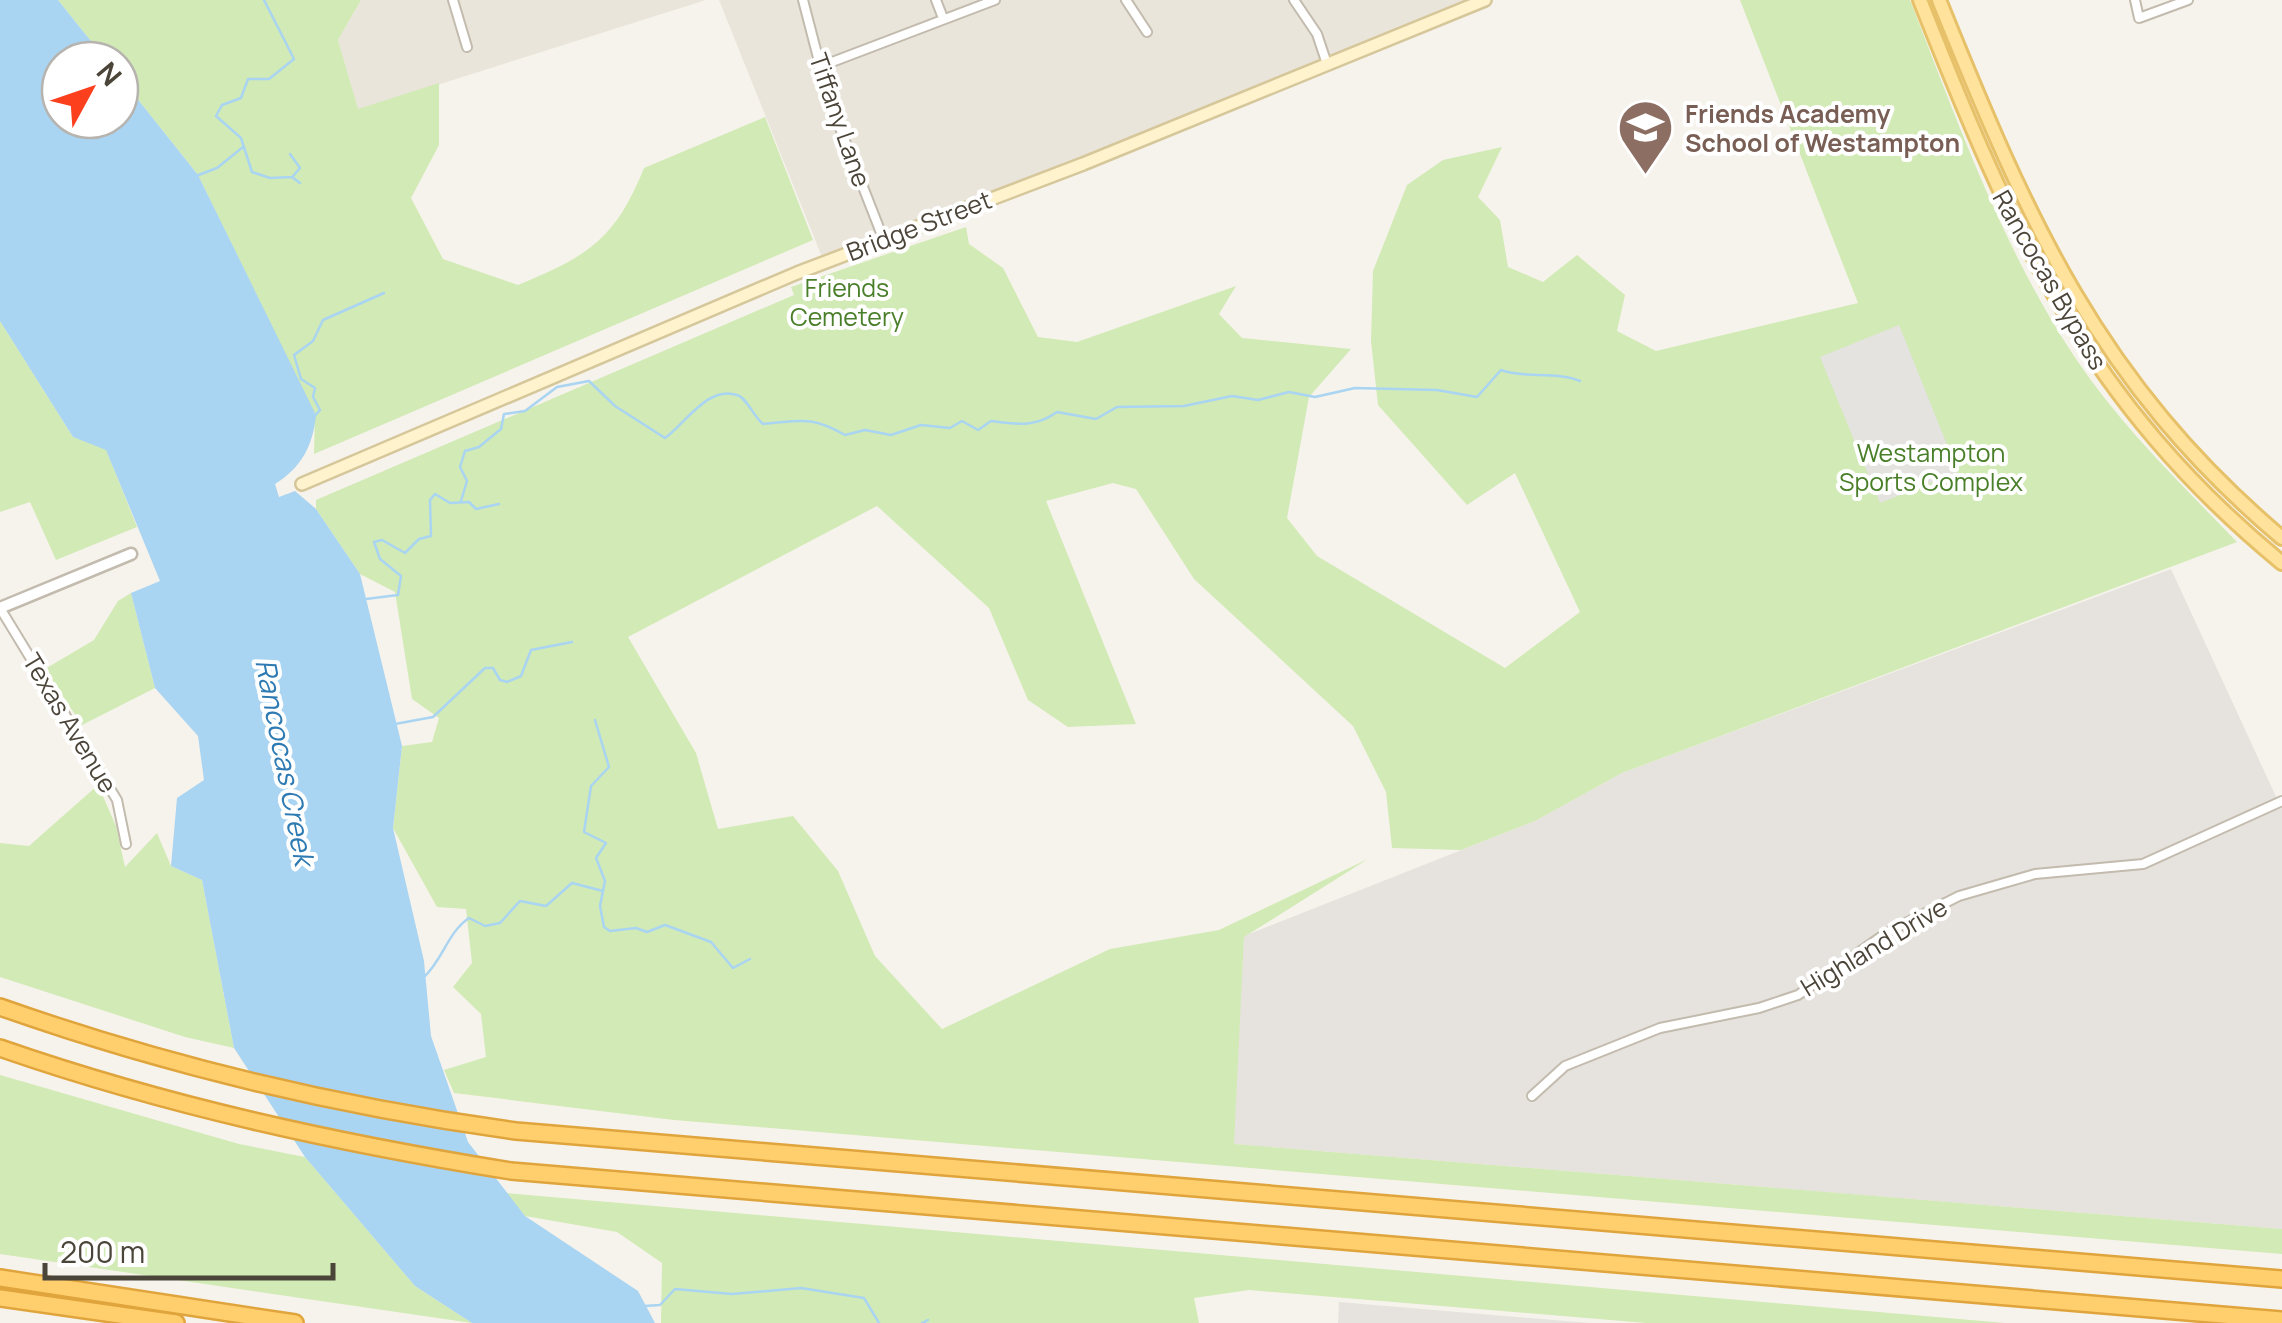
<svg xmlns="http://www.w3.org/2000/svg" width="2282" height="1323" viewBox="0 0 2282 1323" font-family="Manrope,sans-serif">
	<rect width="100%" height="100%" fill="#f6f3ec"/>
	<path fill="#eae5da" d="M 361,0 L 706,0 L 358,110 L 338,40 Z
		M 719,0 L 1488,0 L 824,262 Z"/>
	<path fill="#e6e2dd" d="M 2171,569 L 2278,801 L 2282,800 L 2282,1229 L 1233,1144 L 1244,936 L 1535,821 L 1622,773 Z
		M 1339,1302 L 1590,1323 L 1338,1323 Z"/>
	<path fill="#d2eab5" d="M 58,0 L 361,0 L 338,40 L 358,109 L 439,83 L 439,145 L 411,198 L 443,259 L 518,285 C 588,256 615,240 644,168 L 765,117 L 813,240 L 314,454 L 315,415 L 198,175 L 120,77 L 120,60 L 106,60 Z
		M 1740,0 L 1910,0 C 1958,123 2002,248 2076,359 C 2121,426 2181,484 2237,542 L 1622,773 L 1535,821 L 1461,850 L 1392,848 L 1386,792 L 1353,726 L 1194,579 L 1136,489 L 1113,483 L 1046,501 L 1136,724 L 1068,727 L 1028,700 L 989,608 L 877,506 L 628,637 L 696,753 L 718,829 L 793,816 L 838,871 L 875,956 L 942,1029 L 1110,949 L 1219,930 L 1368,859 L 1244,937 L 1234,1144 L 2282,1229 L 2282,1254 L 674,1120 L 454,1093 L 444,1070 L 486,1057 L 481,1014 L 453,987 L 472,963 L 466,909 L 437,907 L 393,828 L 402,746 L 432,742 L 439,718 L 412,699 L 395,592 L 360,574 L 316,509 L 316,500 L 794,295 L 791,287 L 966,227 L 969,244 L 1003,268 L 1038,337 L 1077,342 L 1236,286 L 1219,314 L 1242,338 L 1351,349 L 1309,397 L 1287,518 L 1317,556 L 1505,668 L 1580,612 L 1515,473 L 1467,505 L 1378,405 L 1371,341 L 1373,271 L 1407,185 L 1443,160 L 1502,147 L 1478,197 L 1500,220 L 1508,267 L 1543,282 L 1577,255 L 1625,295 L 1617,331 L 1656,351 L 1858,303 Z
		M 0,321 L 73,437 L 106,449 L 137,527 L 56,560 L 30,502 L 0,512 Z
		M 131,593 L 155,688 L 82,725 L 45,669 L 94,640 L 118,601 Z
		M 98,785 L 116,826 L 125,867 L 157,833 L 171,866 L 202,880 L 234,1048 L 185,1037 L 0,977 L 0,843 L 29,846 Z
		M 0,1075 L 239,1144 L 305,1157 L 415,1286 L 472,1323 L 0,1254 Z
		M 505,1193 L 2005,1323 L 1646,1323 L 1249,1290 L 1194,1298 L 1199,1323 L 661,1323 L 662,1263 L 617,1232 L 525,1216 Z"/>
	<path fill="#e5e3e0" d="M 1899,325 L 1958,472 L 1880,503 L 1820,357 Z"/>
	<path fill="#a9d4f2" d="M 0,0 L 58,0 L 106,60 L 60,60 L 60,120 L 120,120 L 120,77 L 198,175 L 316,415 C 313,446 301,468 275,484 L 279,497 L 295,491 L 316,509 L 360,574 L 402,746 L 393,828 L 424,961 L 431,1036 L 468,1142 L 525,1216 L 638,1291 L 655,1323 L 472,1323 L 415,1286 L 305,1157 L 234,1048 L 202,880 L 171,866 L 177,798 L 204,780 L 198,736 L 155,688 L 131,593 L 160,581 L 106,450 L 73,437 L 0,321 Z"/>
	<g fill="none" stroke-linecap="round" stroke-linejoin="round">
		<path stroke="#a9d4f2" stroke-width="2.5" d="M 264,0 L 294,59 L 269,79 L 248,79 L 241,98 L 222,105 L 216,116 L 241,138 L 252,172 L 270,178 L 292,177 L 300,183
			M 290,154 L 300,168 L 293,176
			M 196,176 L 217,168 L 243,147
			M 313,418 L 320,410 L 313,397 L 315,388 L 301,379 L 294,355 L 313,341 L 323,320 L 384,293
			M 461,501 L 467,481 L 460,467 L 465,451 L 479,447 L 501,429 L 504,414 L 525,411 L 557,387 L 589,381 L 615,406 L 665,438 C 685,424 708,385 737,395 C 746,397 754,417 763,424 C 800,421 810,415 845,435 L 865,430 L 891,435 L 921,425 L 950,428 L 962,421 L 978,430 L 991,421 C 1016,424 1035,428 1057,412 L 1096,419 L 1117,407 L 1184,406 L 1232,396 L 1258,400 L 1289,392 L 1315,397 L 1355,388 L 1437,390 L 1477,397 L 1501,370 C 1526,379 1555,371 1580,381
			M 366,599 L 398,595 L 401,576 L 380,559 L 374,542 L 382,540 L 405,553 L 419,539 L 431,536 L 430,500 L 435,494 L 450,503 L 469,502 L 476,509 L 499,504
			M 595,720 L 609,767 L 591,786 L 584,832 L 606,843 L 596,858 L 605,881 L 600,906 L 604,927 L 610,931 L 636,928 L 647,932 L 665,925 L 711,942 L 733,968 L 750,959
			M 395,724 L 433,717 L 485,668 L 493,668 L 500,680 L 507,682 L 521,676 L 531,650 L 572,642
			M 423,978 C 443,960 447,933 469,918 L 485,926 L 500,923 L 520,901 L 546,906 L 572,883 L 603,891
			M 644,1306 L 660,1305 L 675,1289 L 732,1294 L 801,1288 L 864,1298 L 879,1323
			M 922,1323 L 928,1320"/>
		<defs>
			<path id="minor" d="M 453,0 L 467,47
				M 803,0 L 829,100 L 883,238
				M 936,0 L 943,18
				M 1126,0 L 1147,32
				M 1294,0 L 1317,34 L 1327,64
				M 2135,0 L 2139,18 L 2188,0
				M 819,67 L 995,0
				M 0,608 L 117,800 L 126,844
				M 1532,1096 L 1565,1066 L 1660,1028 L 1759,1008 L 1798,995 L 1888,932 L 1959,896 L 2035,874 L 2143,864 L 2282,801"/>
			<path id="tertiary" d="M 0,608 L 131,554"/>
			<path id="secondary" d="M 302,484 L 797,273 L 1083,164 L 1485,0"/>
			<path id="primary" d="M 1920,0 C 2011,230 2085,401 2282,563
				M 1939,0 C 2027,218 2097,382 2282,538"/>
			<path id="motorway" d="M 0,1007 C 167,1066 341,1107 516,1131 L 2282,1279
				M 0,1048 C 167,1106 337,1143 511,1171 L 2282,1320
				M 0,1278 L 295,1323
				M 0,1298 L 176,1323"/>
		</defs>
		<use href="#minor" stroke="#c2bbae" stroke-width="12"/>
		<use href="#tertiary" stroke="#c2bbae" stroke-width="15"/>
		<use href="#secondary" stroke="#d6c79b" stroke-width="16"/>
		<use href="#primary" stroke="#e6c16a" stroke-width="18"/>
		<use href="#motorway" stroke="#e0a43c" stroke-width="20"/>
		<use href="#minor" stroke="#fff" stroke-width="8"/>
		<use href="#tertiary" stroke="#fff" stroke-width="10"/>
		<use href="#secondary" stroke="#fff3cd" stroke-width="11"/>
		<use href="#primary" stroke="#ffe39c" stroke-width="12"/>
		<use href="#motorway" stroke="#ffcf6e" stroke-width="15"/>
	</g>
	<defs>
		<symbol id="school-pin" viewBox="-11 -11 22 30"><path d="M0 17L-7.5 6A9.5 9.5 0 1 1 7.5 6Z" fill="#8d6e63" stroke="#fff"/><path d="M0-5L7-2L0 1L-7-2ZM-4 1L0 2.5L4 1V4Q0 6-4 4Z" fill="#fff"/></symbol>
	</defs>
	<g fill-rule="evenodd">
		<use href="#school-pin" x="1614" y="96" width="63" height="86"/>
	</g>
	<g text-anchor="middle" stroke-width="8" stroke-linejoin="round" paint-order="stroke">
		<g font-size="25" font-weight="bold" fill="#785e54" stroke="#fff" text-anchor="start">
			<text x="1685" y="123">Friends Academy<tspan x="1685" dy="29">School of Westampton</tspan></text>
		</g>
		<g font-size="25" fill="#4b4439" stroke="#fff">
			<text transform="translate(840 120) rotate(71)" y="9">Tiffany Lane</text>
			<text transform="translate(919 226) rotate(-21)" y="9">Bridge Street</text>
			<text transform="translate(2050 280) rotate(60)" y="9">Rancocas Bypass</text>
			<text transform="translate(70 723) rotate(59)" y="9">Texas Avenue</text>
			<text transform="translate(1874 947) rotate(-31)" y="9">Highland Drive</text>
		</g>
		<g font-size="25" fill="#4a7f2a" stroke="#fff">
			<text x="847" y="297">Friends<tspan x="847" dy="29">Cemetery</tspan></text>
			<text x="1931" y="462">Westampton<tspan x="1931" dy="29">Sports Complex</tspan></text>
		</g>
		<g font-size="28" font-style="italic" fill="#2e7ab2" stroke="#fff">
			<text transform="translate(285 762) rotate(79)" y="10">Rancocas Creek</text>
		</g>
	</g>
	<g transform="translate(90 90) rotate(50)"><circle r="48" fill="#ffffff" stroke="#b7b4b0" stroke-width="2.5"/>
	<path d="M0-8L18 38L0 25L-18 38Z" fill="#fc3f1d"/>
	<text y="-15" font-size="28" font-weight="bold" text-anchor="middle" fill="#4b4439">N</text>
	</g>
	<path d="M45 1263v15h288v-15" fill="none" stroke="#4b4439" stroke-width="5"/>
	<text x="60" y="1263" font-size="30" fill="#4b4439" stroke="#ffffff" stroke-width="8" paint-order="stroke">200 m</text>
</svg>
